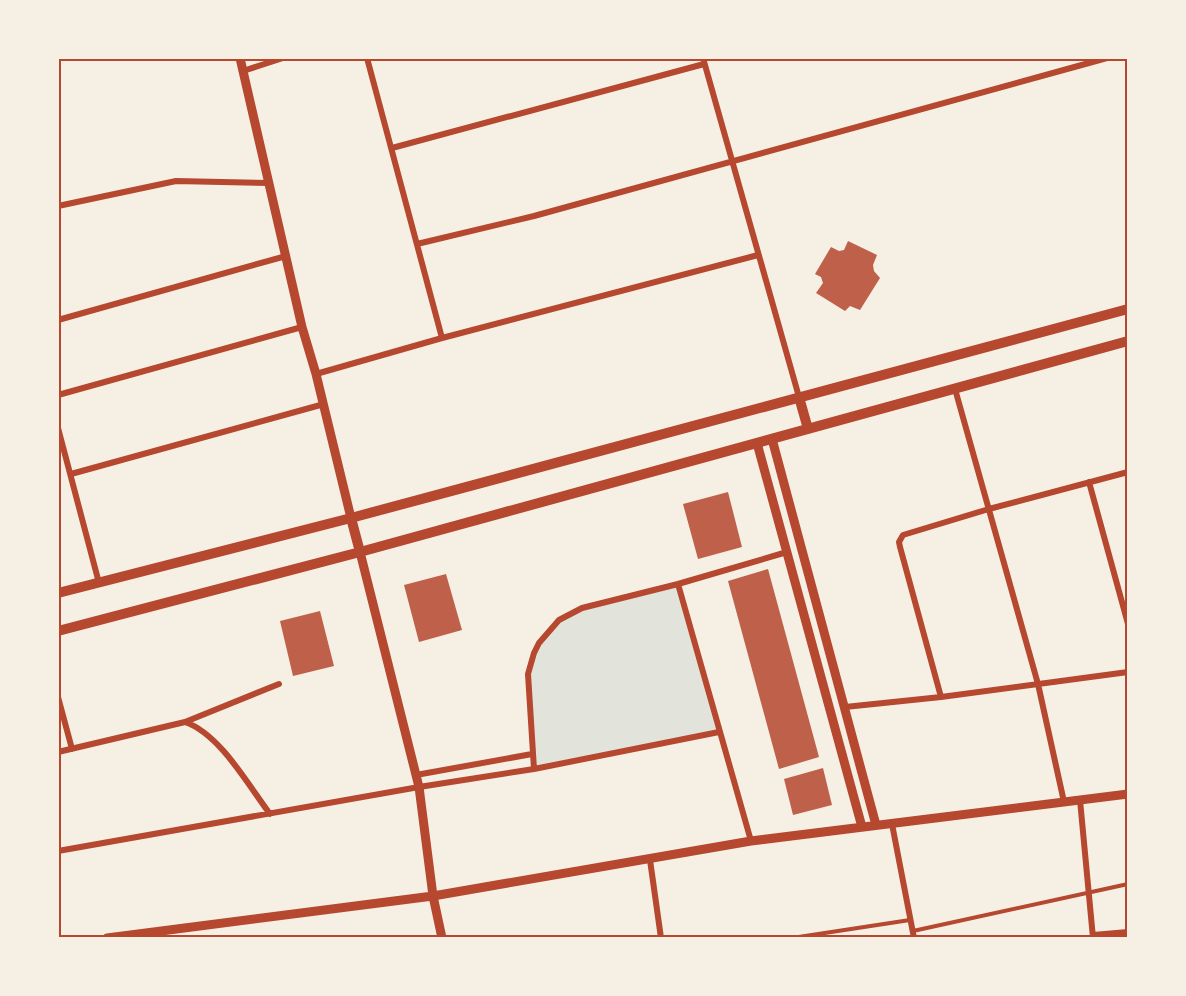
<svg xmlns="http://www.w3.org/2000/svg" width="1186" height="996" viewBox="0 0 1186 996" font-family="'Space Grotesk',sans-serif">
	<rect width="100%" height="100%" fill="#f6efe4"/>
	<path fill="#e2e4dc" d="M 678,584 L 719,732 L 534,769 L 528,692 L 534,653 L 567,615 Z"/>
	<path fill="#bf614a" d="M 848,241 L 877,255 L 873,265 L 874,271 L 880,278 L 860,310 L 850,306 L 845,311 L 816,293 L 823,283 L 821,277 L 815,274 L 831,247 L 839,251 L 844,250 Z
		M 728,492 L 742,547 L 698,559 L 683,504 Z
		M 768,569 L 819,757 L 779,769 L 728,581 Z
		M 446,574 L 462,630 L 419,642 L 404,585 Z
		M 320,611 L 334,666 L 293,676 L 280,621 Z
		M 823,768 L 832,805 L 793,815 L 784,779 Z"/>
	<g fill="none" stroke-linecap="round" stroke-linejoin="round">
		<path stroke="#b5482f" stroke-width="4" d="M 913,931 L 1128,884
			M 792,938 L 910,920"/>
		<path stroke="#b5482f" stroke-width="6" d="M 367,58 L 442,338
			M 703,58 L 799,397
			M 243,71 L 283,58
			M 392,148 L 704,64
			M 58,206 L 176,181 L 270,183
			M 417,244 L 534,216 L 1107,58
			M 58,320 L 286,256
			M 316,374 L 442,338 L 758,255
			M 955,389 L 1038,684 L 1064,802
			M 58,395 L 302,327
			M 58,428 L 99,583
			M 71,474 L 324,404
			M 1089,482 L 1128,624
			M 678,584 L 751,841
			M 58,697 L 72,749
			M 941,697 L 900,547 L 899,542 L 903,535 L 989,509 L 1128,472
			M 845,707 L 941,697 L 1128,672
			M 185,722 C 220,734 248,785 270,814
			M 58,752 L 185,722 L 279,684
			M 534,769 L 528,674 L 534,653 L 539,643 L 559,620 L 582,608 L 678,584 L 787,552
			M 416,775 L 532,754
			M 1080,800 L 1093,938
			M 892,824 L 914,938
			M 58,851 L 419,787 L 534,769 L 719,732
			M 650,860 L 661,938
			M 1093,935 L 1128,932"/>
		<path stroke="#b5482f" stroke-width="9" d="M 240,58 L 302,327 L 316,374 L 351,518
			M 772,439 L 876,825
			M 757,443 L 862,827
			M 360,552 L 419,787 L 433,896 L 442,938
			M 107,938 L 433,896 L 751,841 L 1128,794"/>
		<path stroke="#b5482f" stroke-width="10" d="M 799,397 L 808,429
			M 351,518 L 360,552
			M 58,593 L 351,518 L 1128,309
			M 58,631 L 360,552 L 1128,341"/>
	</g>
	<rect width="1186" height="996" fill="none" stroke="#f6efe4" stroke-width="120"/>
	<rect x="60" y="60" width="1066" height="876" fill="none" stroke="#b5482f" stroke-width="2"/>
</svg>
